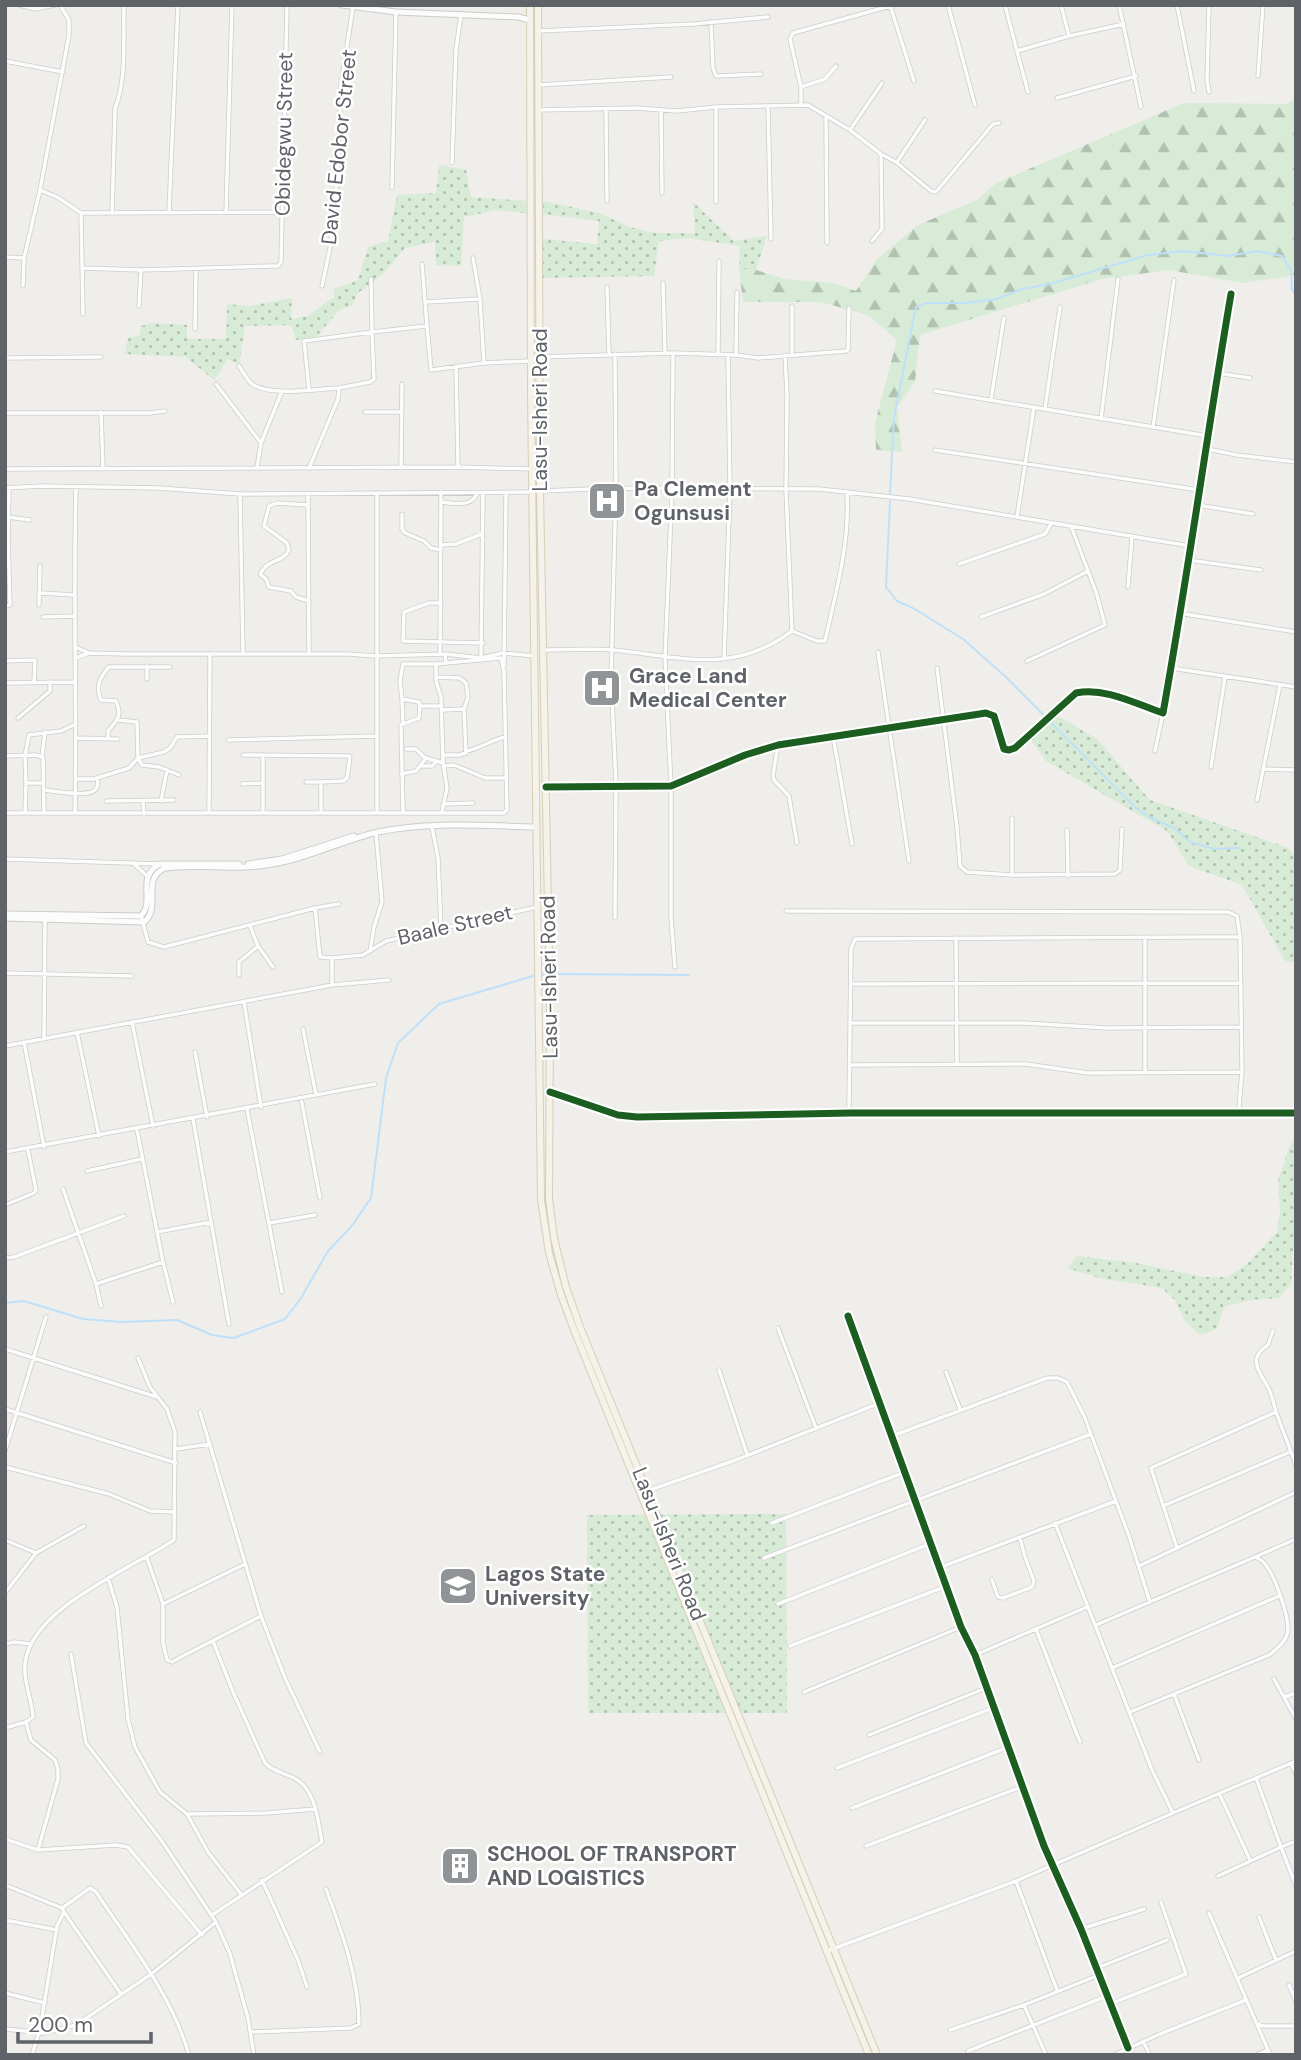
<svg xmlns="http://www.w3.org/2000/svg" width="1301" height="2060" viewBox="0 0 1301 2060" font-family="'DM Sans',sans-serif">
	<defs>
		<pattern id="grass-dots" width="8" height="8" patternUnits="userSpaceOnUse" patternTransform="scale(1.75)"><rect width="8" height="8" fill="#d8ebd6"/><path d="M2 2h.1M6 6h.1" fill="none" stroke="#b2c2b1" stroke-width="1.8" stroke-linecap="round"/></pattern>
		<pattern id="forest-firs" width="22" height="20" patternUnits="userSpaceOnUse" patternTransform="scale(1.75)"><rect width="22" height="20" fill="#d8ebd6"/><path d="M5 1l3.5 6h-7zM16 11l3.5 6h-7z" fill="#b2c2b1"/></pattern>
	</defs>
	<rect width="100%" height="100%" fill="#efeeea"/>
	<path fill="url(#grass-dots)" d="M 439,165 L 466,170 L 471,197 L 539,202 L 539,215 L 497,210 L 464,217 L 461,266 L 436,265 L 435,242 L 405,248 L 383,274 L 358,293 L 352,306 L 340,309 L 316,337 L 296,340 L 291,325 L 245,326 L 239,364 L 228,359 L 214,380 L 186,357 L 125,354 L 128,338 L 140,335 L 141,326 L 154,323 L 187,325 L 187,339 L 226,339 L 227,304 L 250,306 L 292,298 L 291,319 L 308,316 L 334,297 L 334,289 L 358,280 L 368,247 L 388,241 L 397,195 L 436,193 Z
		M 543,201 L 600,213 L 629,227 L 657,233 L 695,233 L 693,202 L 734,241 L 767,236 L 756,270 L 739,269 L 740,246 L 688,238 L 659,241 L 654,276 L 541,278 L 543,239 L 597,244 L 599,221 L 543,214 Z
		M 1051,712 L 1097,739 L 1150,800 L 1288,848 L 1296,858 L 1296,962 L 1285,961 L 1242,885 L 1189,866 L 1167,831 L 1046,761 L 1029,737 Z
		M 1296,1137 L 1296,1244 L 1293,1250 L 1291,1284 L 1279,1298 L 1250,1300 L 1224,1307 L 1217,1329 L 1200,1335 L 1184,1320 L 1176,1301 L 1162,1288 L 1099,1278 L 1067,1268 L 1077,1256 L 1136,1263 L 1203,1277 L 1228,1277 L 1249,1262 L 1277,1232 L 1280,1212 L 1278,1180 L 1290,1146 Z
		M 786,1514 L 787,1713 L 588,1713 L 587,1515 Z"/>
	<path fill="url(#forest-firs)" d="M 1296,99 L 1296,275 L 1243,283 L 1169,270 L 1102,279 L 920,335 L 915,382 L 897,407 L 902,452 L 876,450 L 875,423 L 897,340 L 868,315 L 821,302 L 743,302 L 739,269 L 756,270 L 784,279 L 834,283 L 856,291 L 877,259 L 918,225 L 977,200 L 996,183 L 1184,103 L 1286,104 Z"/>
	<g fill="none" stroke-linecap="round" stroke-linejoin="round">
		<path stroke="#bfe0f9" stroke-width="2" d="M 890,493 L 894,418 L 916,307 L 927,303 L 965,303 L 997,299 L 1022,289 L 1050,284 L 1148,255 L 1183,251 L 1228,256 L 1257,251 L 1282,256 L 1291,270 L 1292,290 L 1296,295
			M 890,501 L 886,587 L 897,601 L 913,608 L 963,639 L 1007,678 L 1135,807 L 1151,818 L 1174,828 L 1190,842 L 1214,849 L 1240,848
			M 553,974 L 689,975
			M 5,1303 L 24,1301 L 83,1319 L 122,1322 L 177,1320 L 212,1335 L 234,1338 L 285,1319 L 301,1298 L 328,1251 L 351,1227 L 371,1198 L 386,1078 L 398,1043 L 439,1004 L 533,976 L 547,974"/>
		<defs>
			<path id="minor" d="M 19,5 L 35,9 L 55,5
				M 890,5 L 914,81
				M 948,5 L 975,105
				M 1005,5 L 1017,51 L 1069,36 L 1124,24
				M 1061,5 L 1069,36
				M 1119,5 L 1141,107
				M 1177,5 L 1194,91
				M 1209,5 L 1207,80 L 1209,92
				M 711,22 L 713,68 L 716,76 L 761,74
				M 538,31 L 694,24 L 768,17
				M 1017,51 L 1028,92
				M 5,61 L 63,72
				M 1258,76 L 1263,5
				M 538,85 L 671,77
				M 801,87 L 825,79 L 836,66
				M 1057,98 L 1136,76
				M 801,104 L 801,87 L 790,39 L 793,33 L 890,6
				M 768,106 L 771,239
				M 716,107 L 716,202
				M 538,110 L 636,108 L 677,111 L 716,107 L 808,105 L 850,130 L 881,154 L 896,162 L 931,191 L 936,192 L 993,124 L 999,123
				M 606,110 L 607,201
				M 661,111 L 662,193
				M 826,117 L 827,243
				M 850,130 L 882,83
				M 897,162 L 925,120
				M 452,163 L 456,49 L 461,15
				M 392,188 L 396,12
				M 40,190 L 57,197 L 81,213 L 283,212
				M 169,211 L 178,5
				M 226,212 L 232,5
				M 81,213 L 83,314
				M 112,214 L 115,109 C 127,78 123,39 124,5
				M 872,241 L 882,229 L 881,154
				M 5,257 L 24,258
				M 473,258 L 480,299 L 484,363
				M 422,264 L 427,326
				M 83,268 L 141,270 L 272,266 L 278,266 L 281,262 L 287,5
				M 663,283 L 665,353
				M 23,286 L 24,258 L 40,190 L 69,35 L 69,20 L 60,5
				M 322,286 L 330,248 L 337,180 L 341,85 L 353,7
				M 607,287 L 609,354
				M 425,302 L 480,299
				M 139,306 L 141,270
				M 792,306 L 792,355
				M 195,329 L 196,269
				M 673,353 L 672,489 L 665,658 L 671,786 L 671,918 L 675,967
				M 615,354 L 616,488 L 611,677 L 616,785 L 615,918
				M 718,355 L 719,261
				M 736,355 L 737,292
				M 539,357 L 673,353 L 736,355 L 758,358 L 846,351 L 848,350 L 849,308
				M 5,358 L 101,357
				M 239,366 C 243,372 247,380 252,384 C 272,397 316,389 339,388
				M 456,366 L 458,467
				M 1217,373 L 1250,378
				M 216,384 L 261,443
				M 309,389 L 304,341 L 372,332 L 371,279
				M 935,391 L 1208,436
				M 991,399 L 1004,318
				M 1045,408 L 1060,307
				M 101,412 L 103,469
				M 365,412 L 401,412
				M 5,413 L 150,413 L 165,411
				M 1101,419 L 1118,279
				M 1153,427 L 1174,280
				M 1207,449 L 1237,455 L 1296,462
				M 935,450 L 1199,490
				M 257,468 L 261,443 L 282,391
				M 309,468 L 338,399 L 339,388 L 370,382 L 374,379 L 372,332 L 427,326 L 431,370 L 484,363 L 530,361
				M 401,468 L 402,384
				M 5,469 L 458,467 L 532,469
				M 5,488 L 42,486 L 159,488 L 240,494 L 532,492
				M 540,491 L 616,488 L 819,489 L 909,499 L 1190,546
				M 377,493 L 377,813
				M 240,494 L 243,654
				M 308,494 L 309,654
				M 441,502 C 454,503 472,508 477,493
				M 308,505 L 277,503 L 269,506 L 264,526 L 287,543 L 289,550 C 282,564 269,557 260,574 L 266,579 L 269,587 L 291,591 L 296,597 L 309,601
				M 1197,505 L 1253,514
				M 402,514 L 402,529 L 405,533 L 424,541 L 431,548 L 441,550
				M 8,517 L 30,520
				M 1017,517 L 1034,407
				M 441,545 L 456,544 L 482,534
				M 1188,560 L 1261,570
				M 959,564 L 1045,534 L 1051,524
				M 1128,587 L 1132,537
				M 41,593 L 73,595
				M 441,603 L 429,603 L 404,612 L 403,641 L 483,643
				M 39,605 L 40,566
				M 5,606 L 10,605 L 8,536 L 9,487
				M 1179,613 L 1296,632
				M 43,617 L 74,616
				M 981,617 L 1044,594 L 1088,571
				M 792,631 L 817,641 L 825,641 C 836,591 850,544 847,492
				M 75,647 L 89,653 L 125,654 L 349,654 L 375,656 L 445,654 L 481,658 L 503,653 L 535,656
				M 543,650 C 566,650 591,648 614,650 C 681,657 734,675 792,631 L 786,490 L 787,395 L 785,355
				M 878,652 L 909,861
				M 440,655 L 441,492
				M 76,658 L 89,653
				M 481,658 L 483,493
				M 724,659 L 730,490 L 728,355
				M 5,661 L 35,660 L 34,682
				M 1027,661 L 1105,625 L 1096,592 L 1071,526
				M 147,666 L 147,679
				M 504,666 L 506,493
				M 937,668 L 957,827 L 960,866 L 967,872 L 1012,875 L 1115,874 L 1120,870 L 1122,829
				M 1171,668 L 1296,687
				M 436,677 L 460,678 L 466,683 L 468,697 L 464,709 L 466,753 L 459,755 L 443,755
				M 5,683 L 75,682
				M 402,699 L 403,723
				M 420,706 L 419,702 L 402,699 L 400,681 L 403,664 L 436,664
				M 442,710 L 464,709
				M 18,718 L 50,691 L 50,682
				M 118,720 L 137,722 L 138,758 L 142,765 L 159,767 L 179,775
				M 833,736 L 852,844
				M 76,738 L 118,739
				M 108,738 L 108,731 C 116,721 123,716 116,701 L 101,700 C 95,686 100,677 109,667 L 170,667
				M 228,740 L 376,736
				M 778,745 L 773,775 L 774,780 L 789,796 L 797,843
				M 406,749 L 416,749 L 425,758
				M 467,751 C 481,748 491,740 505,737
				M 1155,751 L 1163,713
				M 243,755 L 350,756 L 347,778 L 343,781 L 321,782
				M 5,756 L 37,755 L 43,758 L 44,813
				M 42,757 L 45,732
				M 421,766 L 432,766 L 437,761
				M 444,766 L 454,765 L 485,778 L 506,778
				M 1211,767 L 1225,677
				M 1265,769 L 1296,770
				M 401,774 L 416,771 L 426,758 L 443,763
				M 76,779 L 94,779 L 129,768 L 138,758 L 164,752 L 170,748 L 177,737 L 209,736
				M 306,782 L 321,782 L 321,813
				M 26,783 L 25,756 L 29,735 L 61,731 L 76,724
				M 263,783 L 263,755
				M 242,784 L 263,783 L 263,813
				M 546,787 L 671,786 L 745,755 L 778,745 L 986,713 L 994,716 L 1004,749 L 1009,750 L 1015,748 L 1076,693 C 1105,687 1136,704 1163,713 C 1188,574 1207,434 1231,294
				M 44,790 C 54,791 90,798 96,789 C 98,786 98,780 98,777
				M 1257,800 L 1280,685
				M 106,801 L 174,800
				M 143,801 L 144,814
				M 161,801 L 167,770
				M 443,804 L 473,803
				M 403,812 L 401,725 L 419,718 L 420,706 L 441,706
				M 442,812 L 447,788 L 443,763 L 441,697 L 436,681 L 436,664 L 446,663 L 445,654
				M 5,813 L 504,813 L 507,810 L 504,671 L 501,658 L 446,663
				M 25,813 L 26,783 L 43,783
				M 75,813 C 77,704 73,596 76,487
				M 209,813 L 210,654
				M 1012,818 L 1012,875
				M 432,827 L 438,858 L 441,928
				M 1067,830 L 1068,876
				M 5,859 L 160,864
				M 134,864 L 147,876
				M 315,908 L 320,957 L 332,958 L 363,955 L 386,941 L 537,907
				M 786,911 L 1228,912 L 1237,916 L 1240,937
				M 141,916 L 148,942 L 164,947 L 315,908 L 339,904
				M 956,938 L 957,1064
				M 1145,938 L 1145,1072
				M 258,946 L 273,967
				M 370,951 L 374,927 L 382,902 L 376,833
				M 5,973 L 132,976
				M 239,975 L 239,962 L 258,946 L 250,926
				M 851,984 L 1240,983
				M 332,985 L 332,958
				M 244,1002 L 261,1107
				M 132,1022 L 153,1126
				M 851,1023 L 1024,1023 L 1107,1028 L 1241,1027
				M 303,1029 L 316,1095
				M 77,1032 L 99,1136
				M 44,1038 L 45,920
				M 24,1042 L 44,1147
				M 5,1046 L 332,985 L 389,980
				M 195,1052 L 207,1117
				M 851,1065 L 1026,1064 L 1088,1073 L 1242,1072
				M 550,1092 L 618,1115 L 637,1117 L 851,1113 L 1296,1113
				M 301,1098 L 320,1198
				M 247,1109 L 282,1292
				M 851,1113 L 849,1107 L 851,949 L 855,939 L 1206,937 L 1240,937 L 1242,1072 L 1239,1106 L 1241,1113
				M 193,1119 L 229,1324
				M 137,1130 L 163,1262 L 173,1302
				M 5,1152 L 375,1084
				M 87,1171 L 142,1159
				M 63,1189 L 96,1284 L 163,1262
				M 5,1205 L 34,1193 L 36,1190 L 28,1150
				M 269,1223 L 315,1215
				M 157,1232 L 211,1222
				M 5,1258 L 14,1257 L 124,1216
				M 96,1284 L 101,1306
				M 848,1316 L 961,1627 L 975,1655 L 1044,1846 L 1081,1929 L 1128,2048
				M 778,1328 L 816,1428
				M 1273,1331 L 1268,1345 C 1246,1359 1260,1372 1269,1389 C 1272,1396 1274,1404 1276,1412
				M 5,1349 L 157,1397
				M 719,1370 L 747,1454
				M 946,1372 L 960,1409
				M 5,1409 L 176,1463
				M 200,1412 L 261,1616 L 285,1678 L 320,1752
				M 892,1436 L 1047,1378 L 1058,1378 L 1067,1382 L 1085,1418 L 1129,1536 L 1150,1602
				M 176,1449 L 210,1444
				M 5,1451 L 46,1317
				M 5,1467 L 109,1494 L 150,1511 L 175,1512
				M 647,1491 L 733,1461 L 880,1403
				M 1163,1506 L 1290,1452
				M 772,1523 L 905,1472
				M 5,1540 L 36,1553
				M 1177,1548 L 1151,1468 L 1276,1412 L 1296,1465
				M 1255,1557 L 1296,1539
				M 147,1558 L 163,1604 L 163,1643 L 167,1660 L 172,1662 L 179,1658 L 261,1616
				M 764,1558 L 1091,1434
				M 1139,1566 L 1296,1492
				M 941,1567 L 1116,1501
				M 108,1578 L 117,1607 L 128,1719 L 135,1747 L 160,1792 L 187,1814 L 208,1852 L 241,1894
				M 992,1580 L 998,1597 L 1003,1598 L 1032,1587 L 1034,1581 L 1024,1554 L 1020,1537
				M 5,1593 L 36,1553 L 84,1526
				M 163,1604 L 245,1564
				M 778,1604 L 932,1543
				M 1096,1625 L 1255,1557 C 1258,1558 1263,1561 1264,1563 C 1274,1573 1292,1622 1287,1635 C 1284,1644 1276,1649 1269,1655 L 1130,1712
				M 1036,1629 L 1080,1742
				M 5,1644 L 15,1642 L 31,1644
				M 790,1646 L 947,1586
				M 71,1654 L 86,1743 L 161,1840 L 216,1922 L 230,1954 L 248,2018 L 254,2055
				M 975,1655 L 1087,1607
				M 1112,1668 L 1279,1596
				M 1274,1679 L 1296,1719
				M 804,1692 L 961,1627
				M 1174,1694 L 1199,1760
				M 1284,1697 L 1296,1693
				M 26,1722 L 31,1740 L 55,1760 L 58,1769 L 58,1779 L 38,1850
				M 5,1728 L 26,1722 L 33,1717 C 32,1699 23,1682 25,1664 C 30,1608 133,1568 174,1540 L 175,1432 L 167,1409 L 150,1387 L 138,1358
				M 869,1735 L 986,1688
				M 1291,1763 L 1296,1774
				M 837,1768 L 993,1708
				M 1219,1793 L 1250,1860
				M 852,1808 L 1006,1748
				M 1173,1813 L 1296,1761
				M 188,1814 L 267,1813 L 315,1809
				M 5,1839 L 38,1850 L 116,1845 L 128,1847 L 202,1935
				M 1296,1841 L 1281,1847 L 1296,1886
				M 866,1846 L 1021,1787
				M 1218,1876 L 1281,1847 L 1256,1778
				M 262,1880 L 298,1960 L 307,1987
				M 1016,1881 L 1057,1990
				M 5,1885 L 62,1908
				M 64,1912 L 121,1994
				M 1209,1913 L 1268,2050
				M 212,1915 L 322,1842 C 318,1821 316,1789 294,1778 C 284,1773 272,1771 265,1763 L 233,1692 L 213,1641
				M 1259,1917 L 1276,1960
				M 5,1920 L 57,1930
				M 1081,1929 L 1144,1909
				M 827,1951 L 1016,1881 L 1173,1813 L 1152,1770 L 1055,1523
				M 1097,1968 L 1167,1940
				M 1238,1978 L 1296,1951
				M 1289,1985 L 1296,2001
				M 5,1993 L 45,2003
				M 1110,2004 L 1186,1974 L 1161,1902
				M 1024,2005 L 1046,2055
				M 1257,2024 L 1263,2026 L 1296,2026
				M 5,2029 L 44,2033 L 76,2025 L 150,1975 L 216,1922
				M 950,2030 L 1024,2005 L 1099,1975
				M 251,2032 L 351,2028 L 359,2024 C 359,1979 342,1932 326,1889
				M 1143,2041 L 1150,2055
				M 968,2051 L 1107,1996
				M 32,2055 L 40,2029 L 57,1926 L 64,1912 L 62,1908 L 90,1888 L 96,1892 C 130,1943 172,1995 189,2055
				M 1114,2055 L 1160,2034 L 1246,2000
				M 1256,2055 L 1268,2050 L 1271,2055"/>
			<path id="tertiary" d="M 342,5 L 396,12 L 518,17 L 530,20
				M 248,864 L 282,859 L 354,836
				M 5,914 L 141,916 C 156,900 135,877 160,864 L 239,864
				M 5,918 L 144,922 C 162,908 140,879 165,868 C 198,863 232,871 266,865 C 305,860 340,841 378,832 C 429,821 486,826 537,827"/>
			<path id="primary" d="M 530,5 L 531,392 L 541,1200 L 549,1253 L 561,1295 L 574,1330 L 869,2055
				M 538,5 L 540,491 L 550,1011 L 549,1199 L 554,1238 L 566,1287 L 580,1327 L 877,2055"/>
		</defs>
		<use href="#minor" stroke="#cbcccc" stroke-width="5"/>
		<use href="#tertiary" stroke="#cbcccc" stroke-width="7"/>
		<use href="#primary" stroke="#d7ceb8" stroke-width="8"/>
		<use href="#minor" stroke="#fdfcfc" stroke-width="3.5"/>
		<use href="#tertiary" stroke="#fdfcfc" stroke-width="5"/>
		<use href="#primary" stroke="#f4f2e9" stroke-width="6"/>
		<defs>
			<path id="cycleway" d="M 546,787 L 671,786 L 745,755 L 778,745 L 986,713 L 994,716 L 1004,749 L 1009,750 L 1015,748 L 1076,693 C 1105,687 1136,704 1163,713 C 1188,574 1207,434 1231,294
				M 550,1092 L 618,1115 L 637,1117 L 851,1113 L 1296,1113
				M 848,1316 L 961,1627 L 975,1655 L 1044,1846 L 1081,1929 L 1128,2048"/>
		</defs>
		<use href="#cycleway" stroke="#fff" stroke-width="11"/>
		<use href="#cycleway" stroke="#1b5e20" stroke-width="7"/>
	</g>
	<defs>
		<symbol id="hospital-square" viewBox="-11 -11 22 22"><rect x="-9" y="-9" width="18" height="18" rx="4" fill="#919496" stroke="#fff"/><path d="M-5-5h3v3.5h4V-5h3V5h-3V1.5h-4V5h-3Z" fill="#fff"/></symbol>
		<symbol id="university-square" viewBox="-11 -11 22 22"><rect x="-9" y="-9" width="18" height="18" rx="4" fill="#919496" stroke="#fff"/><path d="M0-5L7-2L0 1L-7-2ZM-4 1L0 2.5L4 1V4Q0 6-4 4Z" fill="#fff"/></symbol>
		<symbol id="building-square" viewBox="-11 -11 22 22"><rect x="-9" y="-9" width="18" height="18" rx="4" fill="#919496" stroke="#fff"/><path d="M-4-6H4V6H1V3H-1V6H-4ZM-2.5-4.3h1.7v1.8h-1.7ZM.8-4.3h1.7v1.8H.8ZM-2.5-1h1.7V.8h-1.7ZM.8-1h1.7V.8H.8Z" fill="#fff"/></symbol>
	</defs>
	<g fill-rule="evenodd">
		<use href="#hospital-square" x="585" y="479" width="44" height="44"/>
		<use href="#hospital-square" x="580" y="666" width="44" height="44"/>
		<use href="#university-square" x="436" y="1564" width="44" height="44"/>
		<use href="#building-square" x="438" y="1844" width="44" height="44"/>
	</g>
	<g text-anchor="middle" stroke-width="5" stroke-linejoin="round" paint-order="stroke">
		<g font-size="21" fill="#5f6368" stroke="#fff">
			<text transform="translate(284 134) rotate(-89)" y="7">Obidegwu Street</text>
			<text transform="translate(339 147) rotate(-84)" y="7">David Edobor Street</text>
			<text transform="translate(540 410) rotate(-90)" y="7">Lasu-Isheri Road</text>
			<text transform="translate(455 925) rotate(-13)" y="7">Baale Street</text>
			<text transform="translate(549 977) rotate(-91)" y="7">Lasu-Isheri Road</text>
			<text transform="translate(669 1544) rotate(68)" y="7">Lasu-Isheri Road</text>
		</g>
		<g font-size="21" font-weight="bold" fill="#5f6368" stroke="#fff" text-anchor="start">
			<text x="634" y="496">Pa Clement<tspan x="634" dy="24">Ogunsusi</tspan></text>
			<text x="629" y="683">Grace Land<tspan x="629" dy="24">Medical Center</tspan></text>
			<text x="485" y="1581">Lagos State<tspan x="485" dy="24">University</tspan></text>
			<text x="487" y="1861">SCHOOL OF TRANSPORT<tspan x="487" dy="24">AND LOGISTICS</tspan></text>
		</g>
	</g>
	<rect width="1301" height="2060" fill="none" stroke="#5f6368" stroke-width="14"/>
	<path d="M18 2032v10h133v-10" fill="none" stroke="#5f6368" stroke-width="3.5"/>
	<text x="28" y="2032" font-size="21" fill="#5f6368" stroke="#ffffff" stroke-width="5" paint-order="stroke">200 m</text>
</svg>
